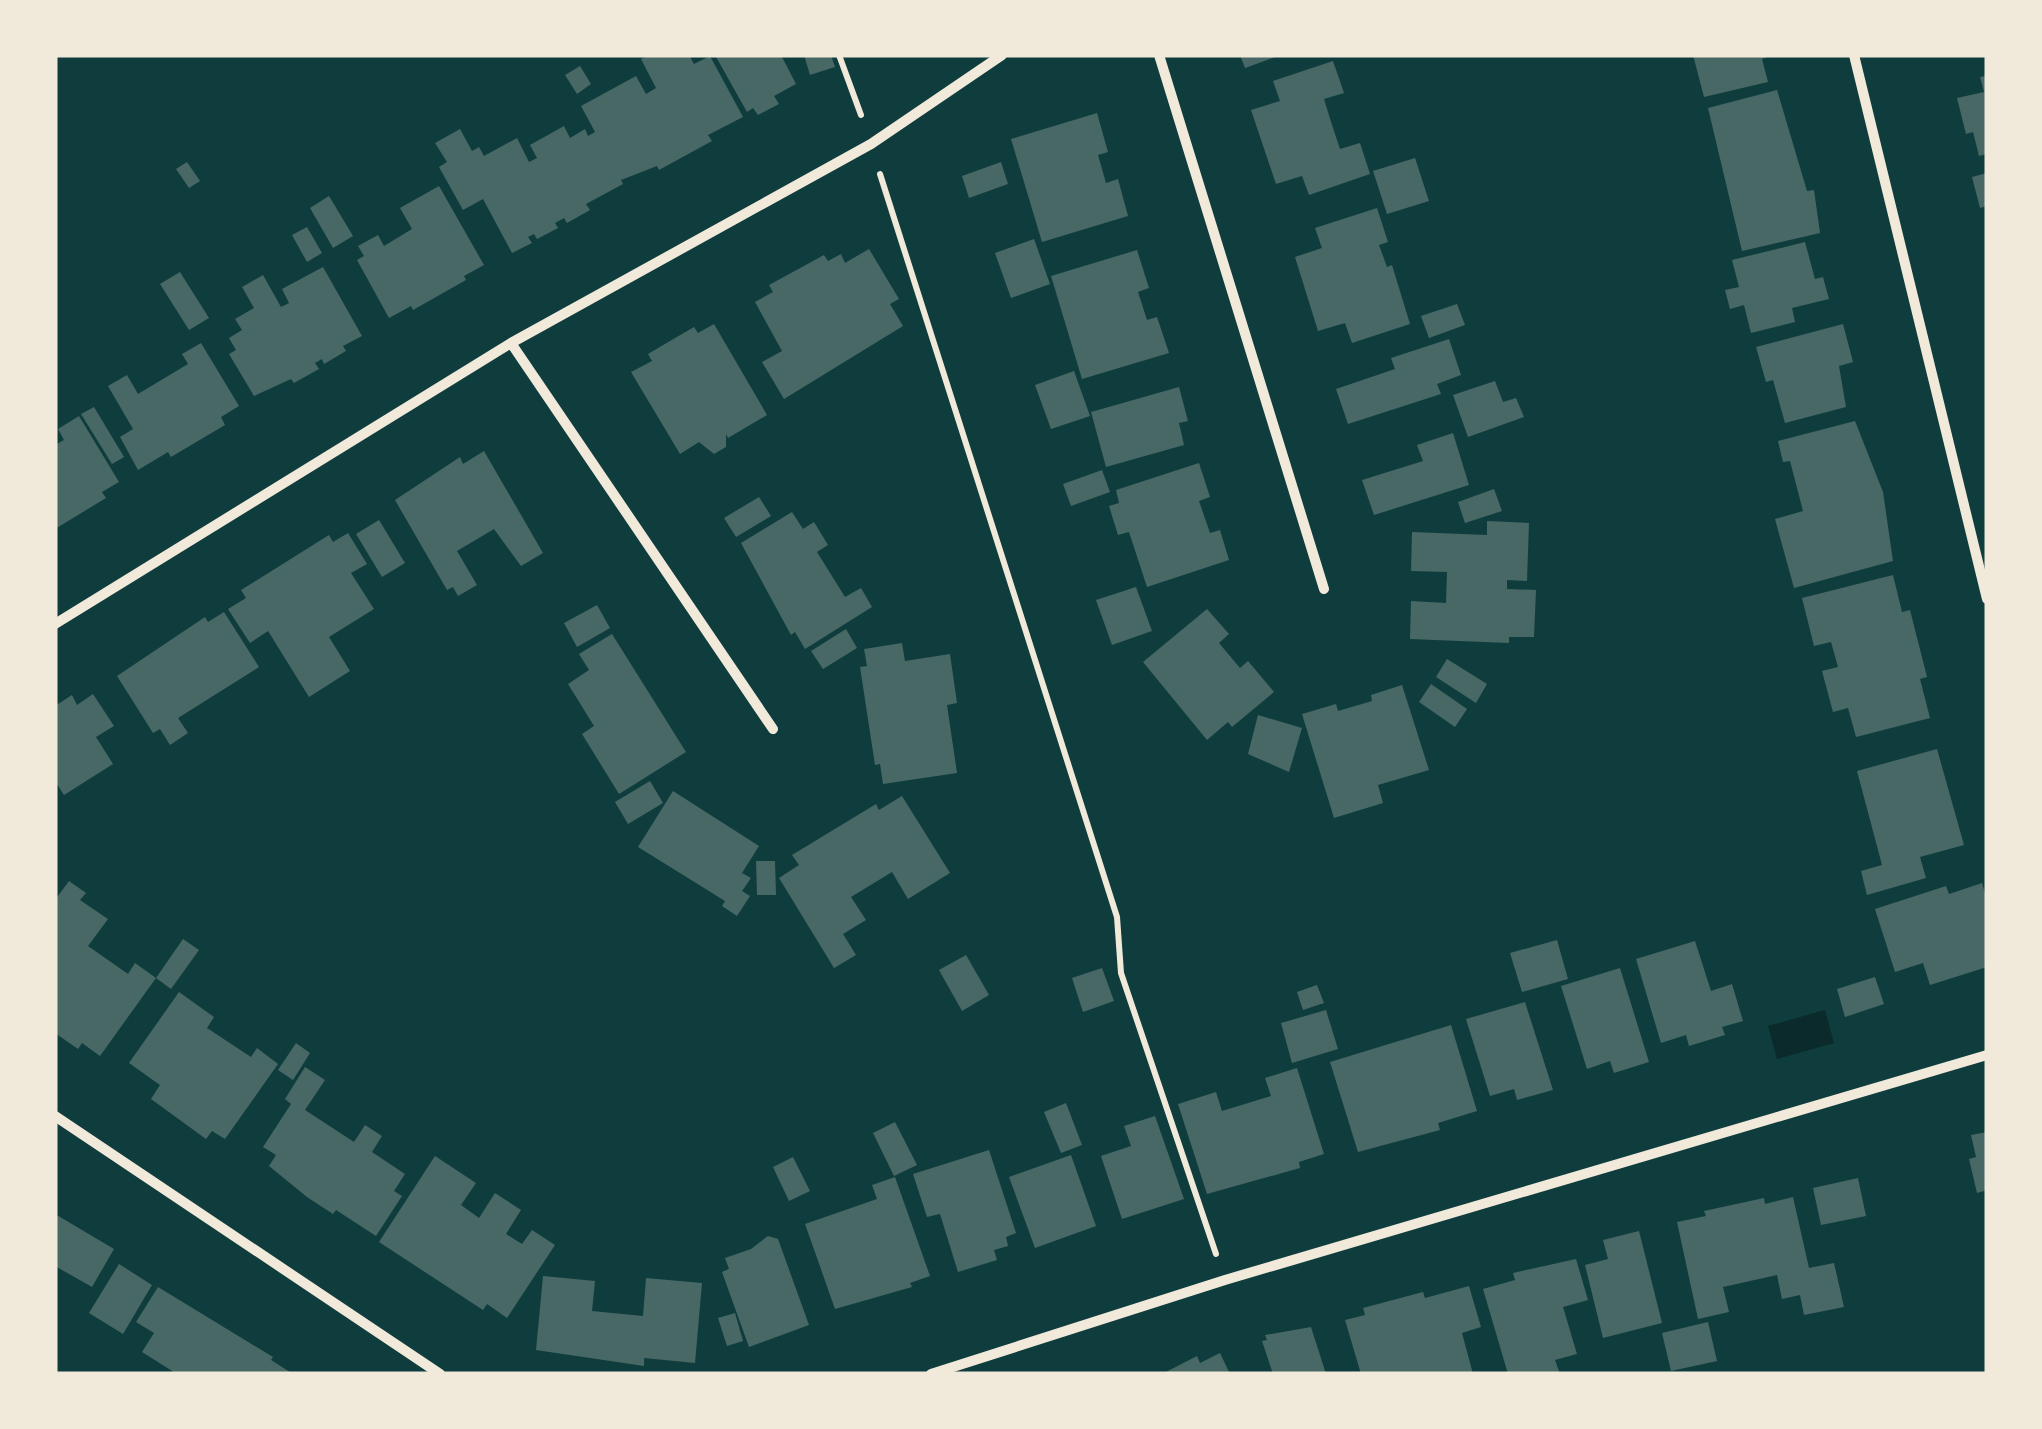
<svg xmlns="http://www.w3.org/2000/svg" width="2042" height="1429" viewBox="0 0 2042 1429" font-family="'Archivo Narrow',sans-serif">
	<rect width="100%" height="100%" fill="#0f3d3e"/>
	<path fill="#0a2a2b" d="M 1825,1010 L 1834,1043 L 1777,1059 L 1768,1026 Z"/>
	<path fill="#486865" d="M 649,55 L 689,55 L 694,64 L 710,56 L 743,117 L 708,135 L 712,141 L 659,170 L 657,166 L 621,180 L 623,184 L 586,204 L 590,210 L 567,223 L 564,218 L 555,223 L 558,228 L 537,239 L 534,234 L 528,237 L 532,243 L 512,253 L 483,199 L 463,210 L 439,167 L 447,162 L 435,143 L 460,129 L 472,151 L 479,147 L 484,156 L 517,138 L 529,162 L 537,158 L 530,145 L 564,126 L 570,138 L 585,129 L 588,136 L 595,132 L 581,106 L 636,76 L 646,94 L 656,88 L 641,59 Z
		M 715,55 L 781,55 L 796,84 L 774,96 L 779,104 L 758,115 L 753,108 L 747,112 Z
		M 804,55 L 831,55 L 835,67 L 810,75 Z
		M 1240,55 L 1281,55 L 1245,68 Z
		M 1693,55 L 1772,55 L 1762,59 L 1768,82 L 1704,97 Z
		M 1333,61 L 1344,93 L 1324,99 L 1332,125 L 1340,149 L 1360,143 L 1370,174 L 1309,195 L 1302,176 L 1276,184 L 1251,110 L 1280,101 L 1273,81 Z
		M 580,66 L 591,84 L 577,94 L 565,75 Z
		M 1987,76 L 1987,154 L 1979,156 L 1973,132 L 1966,134 L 1957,98 L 1984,92 L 1980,77 Z
		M 1777,90 L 1807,191 L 1814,190 L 1820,233 L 1742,251 L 1708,108 Z
		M 1097,113 L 1108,152 L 1098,155 L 1106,183 L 1118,179 L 1128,216 L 1042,242 L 1011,139 Z
		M 1415,158 L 1429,201 L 1387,214 L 1373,171 Z
		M 187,162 L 200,181 L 189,188 L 176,169 Z
		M 1001,162 L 1008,184 L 969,198 L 962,176 Z
		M 1987,173 L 1987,206 L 1980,208 L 1972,177 Z
		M 439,186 L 484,265 L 464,276 L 466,280 L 413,310 L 411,306 L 389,318 L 357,260 L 364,256 L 358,246 L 378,235 L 384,246 L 412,229 L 400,208 Z
		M 329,196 L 353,236 L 333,248 L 310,208 Z
		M 1377,208 L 1388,242 L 1379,245 L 1387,267 L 1392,265 L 1410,324 L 1352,343 L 1345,323 L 1318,331 L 1295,257 L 1322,248 L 1315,228 Z
		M 307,227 L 322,253 L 307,262 L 292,235 Z
		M 1034,239 L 1050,284 L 1011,298 L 995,253 Z
		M 1805,242 L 1815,279 L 1823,277 L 1829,299 L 1792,308 L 1795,322 L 1751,333 L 1744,305 L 1730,309 L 1725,290 L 1739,287 L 1732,260 Z
		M 869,249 L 899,299 L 890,304 L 903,326 L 784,399 L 762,362 L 782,351 L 755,302 L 773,292 L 769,285 L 824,255 L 828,261 L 841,254 L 845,263 Z
		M 1137,250 L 1149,288 L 1138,292 L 1147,320 L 1157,317 L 1169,353 L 1082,379 L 1051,276 Z
		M 323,267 L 362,336 L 343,346 L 346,351 L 324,364 L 322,359 L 315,363 L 319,369 L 294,383 L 291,379 L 254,396 L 229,354 L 236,350 L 229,338 L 242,330 L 235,319 L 254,308 L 242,287 L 263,275 L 281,307 L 289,303 L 282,289 Z
		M 180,272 L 209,318 L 189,330 L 160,284 Z
		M 1457,304 L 1465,325 L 1429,338 L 1421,316 Z
		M 714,324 L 767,415 L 728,438 L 726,434 L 726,447 L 714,454 L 699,442 L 680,454 L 631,372 L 652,361 L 648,354 L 670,341 L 694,327 L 698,333 Z
		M 1843,324 L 1853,362 L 1839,366 L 1846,407 L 1785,423 L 1773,380 L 1766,382 L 1756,347 Z
		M 1449,339 L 1461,375 L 1437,384 L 1441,394 L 1348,424 L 1336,389 L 1395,369 L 1391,358 Z
		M 201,343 L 239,406 L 221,417 L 225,425 L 171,457 L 168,452 L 138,470 L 120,437 L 133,429 L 108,386 L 127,375 L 138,394 L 188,364 L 182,354 Z
		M 1074,371 L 1090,416 L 1051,429 L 1035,385 Z
		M 1495,381 L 1503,402 L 1516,398 L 1524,417 L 1468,437 L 1453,395 Z
		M 1179,387 L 1188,421 L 1179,423 L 1184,445 L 1106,467 L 1091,412 Z
		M 94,407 L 124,457 L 112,464 L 81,414 Z
		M 79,416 L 119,482 L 102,492 L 106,498 L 55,529 L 55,445 L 64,440 L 58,429 Z
		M 1855,421 L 1883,492 L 1893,561 L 1794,588 L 1775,519 L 1803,511 L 1790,461 L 1783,462 L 1778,441 Z
		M 1453,433 L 1469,485 L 1374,515 L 1362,480 L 1423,461 L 1417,445 Z
		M 484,451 L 543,553 L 521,566 L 494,529 L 457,551 L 477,585 L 458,596 L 453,587 L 447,590 L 395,500 L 460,457 L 463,464 Z
		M 1199,463 L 1210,497 L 1199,501 L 1210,533 L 1220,530 L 1229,560 L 1147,587 L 1129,532 L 1118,535 L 1109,506 L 1119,503 L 1116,490 Z
		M 1102,470 L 1110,492 L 1071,506 L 1063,484 Z
		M 1494,489 L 1502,511 L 1465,523 L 1458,502 Z
		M 759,497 L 771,516 L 736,537 L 724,518 Z
		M 792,512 L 803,529 L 814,522 L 828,545 L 817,552 L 845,597 L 861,588 L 872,607 L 805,649 L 795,632 L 791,635 L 741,543 Z
		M 379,520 L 405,563 L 382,577 L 356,534 Z
		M 1487,521 L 1529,523 L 1527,581 L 1507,580 L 1507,589 L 1536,590 L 1534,637 L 1509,637 L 1509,643 L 1410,639 L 1411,601 L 1446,603 L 1447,572 L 1411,571 L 1412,532 L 1487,535 Z
		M 348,533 L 367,564 L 351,573 L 374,609 L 329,637 L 350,671 L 309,697 L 268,631 L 250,643 L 228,609 L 246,598 L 241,590 L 329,535 L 333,542 Z
		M 1893,575 L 1902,612 L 1910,610 L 1927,677 L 1920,679 L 1930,718 L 1856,737 L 1848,708 L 1833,712 L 1822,671 L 1838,667 L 1831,642 L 1814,646 L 1802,598 Z
		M 1136,587 L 1152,631 L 1112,645 L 1096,600 Z
		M 597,605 L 610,628 L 577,647 L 564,623 Z
		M 1207,609 L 1229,634 L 1219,643 L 1240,668 L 1248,661 L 1274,692 L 1232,727 L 1228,722 L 1207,740 L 1143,662 Z
		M 224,612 L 259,667 L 178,718 L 188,733 L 170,745 L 160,729 L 153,733 L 117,676 L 205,617 L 208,622 Z
		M 846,629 L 857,648 L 823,669 L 811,651 Z
		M 612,634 L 686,752 L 619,794 L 582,734 L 594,726 L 568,684 L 589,670 L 579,654 Z
		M 902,643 L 905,661 L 950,654 L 957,703 L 947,705 L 957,773 L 883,784 L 880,764 L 875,765 L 860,667 L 867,666 L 864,649 Z
		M 1447,659 L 1487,684 L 1476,703 L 1436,677 Z
		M 1431,684 L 1467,709 L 1455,727 L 1419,702 Z
		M 1402,685 L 1429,770 L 1378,785 L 1383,803 L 1334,818 L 1302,714 L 1336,704 L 1338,711 L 1372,701 L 1371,695 Z
		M 93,694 L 114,726 L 96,737 L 113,764 L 64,795 L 55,781 L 55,706 L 72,695 L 77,705 Z
		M 1258,715 L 1302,728 L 1289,772 L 1248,754 Z
		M 1937,749 L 1964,845 L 1920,857 L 1926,878 L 1867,895 L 1861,871 L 1882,865 L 1857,771 Z
		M 650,781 L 663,803 L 628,824 L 615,802 Z
		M 673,791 L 759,846 L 742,873 L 751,878 L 742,891 L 750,896 L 737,916 L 722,906 L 725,901 L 638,847 Z
		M 902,796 L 950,873 L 908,899 L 892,872 L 851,897 L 866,920 L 843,934 L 856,955 L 834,968 L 779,878 L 799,865 L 792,855 L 876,804 L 879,810 Z
		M 756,861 L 775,861 L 776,895 L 757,895 Z
		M 69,881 L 86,893 L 80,900 L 108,919 L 88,946 L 128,974 L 135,963 L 156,978 L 100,1056 L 82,1043 L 78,1049 L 55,1033 L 55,900 Z
		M 1982,883 L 1987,900 L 1987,967 L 1930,985 L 1923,963 L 1895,972 L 1875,909 L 1946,886 L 1949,894 Z
		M 183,939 L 199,950 L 171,989 L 156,978 Z
		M 1557,940 L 1568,979 L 1522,992 L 1510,953 Z
		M 1695,941 L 1711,991 L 1732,984 L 1743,1021 L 1722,1027 L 1725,1035 L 1689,1046 L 1686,1035 L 1661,1043 L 1636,959 Z
		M 966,955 L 989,995 L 962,1011 L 939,970 Z
		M 1102,968 L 1114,1001 L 1083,1012 L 1072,978 Z
		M 1620,968 L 1649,1062 L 1614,1073 L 1610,1061 L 1587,1069 L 1561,986 Z
		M 1875,977 L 1884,1004 L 1845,1017 L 1837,989 Z
		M 1317,985 L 1324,1003 L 1303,1010 L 1297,992 Z
		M 179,992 L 214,1017 L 207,1028 L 251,1057 L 257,1048 L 278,1064 L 225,1139 L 212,1131 L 206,1139 L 151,1099 L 160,1085 L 129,1063 Z
		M 1525,1002 L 1553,1090 L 1517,1100 L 1514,1089 L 1490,1096 L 1466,1019 Z
		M 1326,1010 L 1338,1049 L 1292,1063 L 1281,1023 Z
		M 1451,1025 L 1477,1111 L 1438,1123 L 1440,1130 L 1358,1152 L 1330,1062 Z
		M 296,1043 L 310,1053 L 293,1080 L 278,1070 Z
		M 305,1067 L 325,1080 L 305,1110 L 354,1142 L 365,1125 L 382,1136 L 372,1152 L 405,1174 L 394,1191 L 402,1196 L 376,1236 L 336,1210 L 333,1214 L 307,1197 L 269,1166 L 276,1155 L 263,1147 L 291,1104 L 285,1099 Z
		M 1297,1068 L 1324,1154 L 1299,1162 L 1300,1168 L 1207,1194 L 1178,1104 L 1216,1092 L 1222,1111 L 1271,1096 L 1265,1078 Z
		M 1066,1103 L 1082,1145 L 1061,1153 L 1044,1112 Z
		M 1155,1116 L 1184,1199 L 1122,1219 L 1101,1156 L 1131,1146 L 1124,1126 Z
		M 895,1122 L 917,1165 L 894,1176 L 873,1133 Z
		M 1987,1132 L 1987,1190 L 1977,1193 L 1969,1159 L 1976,1157 L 1971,1135 Z
		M 989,1150 L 1016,1233 L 1006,1237 L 1008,1246 L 994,1250 L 997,1260 L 958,1272 L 940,1214 L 927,1217 L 913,1174 Z
		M 1071,1155 L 1096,1226 L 1035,1248 L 1009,1177 Z
		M 435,1156 L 476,1183 L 461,1205 L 479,1218 L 495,1193 L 521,1210 L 506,1234 L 522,1244 L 532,1230 L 555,1245 L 507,1318 L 487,1304 L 483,1310 L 379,1242 Z
		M 793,1157 L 810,1191 L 789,1201 L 773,1167 Z
		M 895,1177 L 930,1276 L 910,1283 L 912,1287 L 835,1309 L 805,1224 L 877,1199 L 872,1185 Z
		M 1858,1178 L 1866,1216 L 1821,1225 L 1813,1188 Z
		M 1793,1197 L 1809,1268 L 1834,1263 L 1844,1307 L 1804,1315 L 1800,1295 L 1782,1299 L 1777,1275 L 1723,1287 L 1729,1312 L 1698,1319 L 1677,1222 L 1706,1216 L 1704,1211 L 1764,1198 L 1765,1204 Z
		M 55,1214 L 114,1249 L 92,1287 L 55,1266 Z
		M 1639,1231 L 1662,1323 L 1603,1338 L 1585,1265 L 1608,1259 L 1603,1240 Z
		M 768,1236 L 778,1239 L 809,1325 L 749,1347 L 722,1272 L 729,1269 L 725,1258 L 751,1249 Z
		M 1576,1259 L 1588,1300 L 1563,1307 L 1577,1354 L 1555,1360 L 1560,1374 L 1508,1374 L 1483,1289 L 1515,1280 L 1513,1273 Z
		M 119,1264 L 152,1285 L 123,1334 L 89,1313 Z
		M 543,1276 L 595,1281 L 592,1311 L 643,1316 L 646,1278 L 702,1283 L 695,1363 L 644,1358 L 644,1366 L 536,1350 Z
		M 1469,1286 L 1481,1327 L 1462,1333 L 1473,1374 L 1361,1374 L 1345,1320 L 1365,1315 L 1363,1308 L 1423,1292 L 1425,1298 Z
		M 158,1287 L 273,1357 L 271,1360 L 293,1374 L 177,1374 L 142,1352 L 154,1333 L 136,1322 Z
		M 735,1313 L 743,1341 L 727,1346 L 718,1318 Z
		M 1708,1322 L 1717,1361 L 1671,1371 L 1662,1333 Z
		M 1311,1327 L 1326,1374 L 1273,1374 L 1262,1341 L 1267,1340 L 1265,1335 Z
		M 1220,1353 L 1230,1374 L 1162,1374 L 1197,1356 L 1200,1363 Z"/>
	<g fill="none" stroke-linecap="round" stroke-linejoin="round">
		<path stroke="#f1e9da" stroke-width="6" d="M 839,55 L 861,115
			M 880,174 L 1117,917 L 1121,973 L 1216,1254"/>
		<path stroke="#f1e9da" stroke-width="10" d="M 1159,55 L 1324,589
			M 1854,55 L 1987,599
			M 511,343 L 773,729
			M 55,624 L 511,343 L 871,144 L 1002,55
			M 55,1116 L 440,1374
			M 931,1374 L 1225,1280 L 1987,1055"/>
	</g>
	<rect width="2042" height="1429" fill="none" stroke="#f1e9da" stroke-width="115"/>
</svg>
